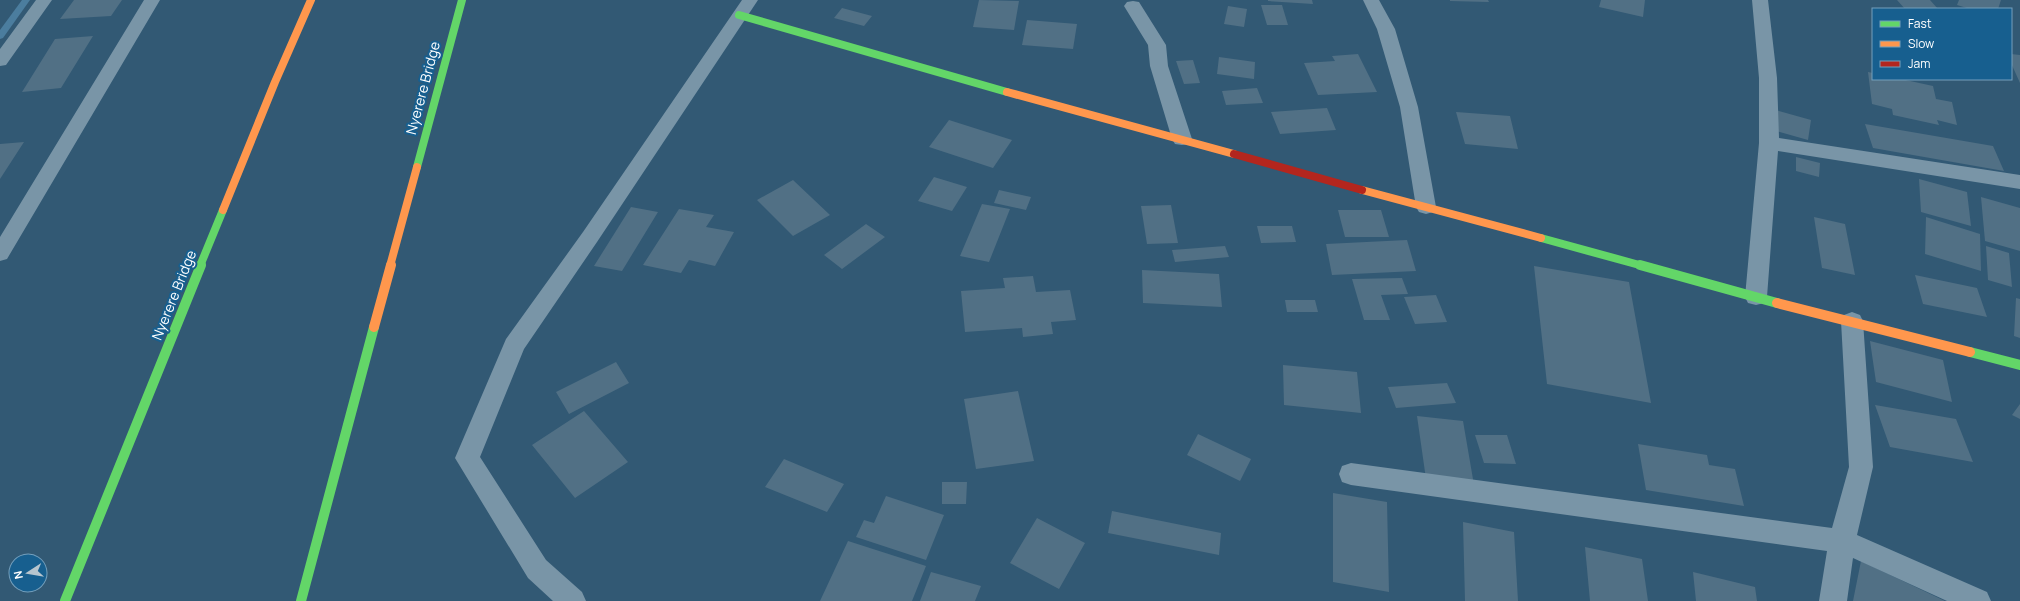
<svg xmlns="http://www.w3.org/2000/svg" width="2020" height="601" viewBox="0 0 2020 601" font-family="Manrope,sans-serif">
	<rect width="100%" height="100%" fill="#325974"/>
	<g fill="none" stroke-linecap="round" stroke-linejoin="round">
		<path fill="#4b7d9e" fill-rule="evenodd" d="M 22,0 L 30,0 L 3,38 L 0,39 L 0,30 Z"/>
	</g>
	<path fill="#517085" d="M 74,0 L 122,0 L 111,16 L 60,19 Z
		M 979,0 L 1019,1 L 1014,30 L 973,27 Z
		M 1268,0 L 1312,0 L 1313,4 L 1268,1 Z
		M 1450,0 L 1488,0 L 1489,2 L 1450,1 Z
		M 1601,0 L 1645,0 L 1643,17 L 1599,7 Z
		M 1897,0 L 1930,0 L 1938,9 L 1905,9 Z
		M 1959,0 L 2001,0 L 1998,9 L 1970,9 L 1957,5 Z
		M 1261,5 L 1282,5 L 1288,25 L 1267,25 Z
		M 1228,6 L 1247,9 L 1244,27 L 1224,24 Z
		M 842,8 L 872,16 L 864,26 L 834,18 Z
		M 1027,20 L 1077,24 L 1073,49 L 1022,45 Z
		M 93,36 L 61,88 L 22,92 L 55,39 Z
		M 1358,54 L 1377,92 L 1318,95 L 1304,63 L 1335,61 L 1332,56 Z
		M 2011,54 L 2020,55 L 2020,83 L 2011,63 Z
		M 1219,57 L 1255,62 L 1254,79 L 1217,74 Z
		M 1193,60 L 1200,83 L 1184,84 L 1176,61 Z
		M 1868,72 L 1873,73 L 1873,79 L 1901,79 L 1933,86 L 1936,99 L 1952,102 L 1957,125 L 1937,120 L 1939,125 L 1893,115 L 1892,109 L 1872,104 Z
		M 1257,88 L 1263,103 L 1226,105 L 1222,91 Z
		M 1327,108 L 1336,130 L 1280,134 L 1271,112 Z
		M 1772,109 L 1811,120 L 1808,140 L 1769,129 Z
		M 1456,112 L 1510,116 L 1518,149 L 1465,144 Z
		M 949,120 L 1012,140 L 993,168 L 929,147 Z
		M 1865,124 L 1993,146 L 2004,171 L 1873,148 Z
		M 24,142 L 0,179 L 0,144 Z
		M 1796,157 L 1820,163 L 1819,177 L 1796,171 Z
		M 934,177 L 967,187 L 952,211 L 918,201 Z
		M 1919,179 L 1967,192 L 1971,226 L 1921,212 Z
		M 793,180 L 830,215 L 793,236 L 757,200 Z
		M 999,190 L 1031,197 L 1026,210 L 994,203 Z
		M 1981,197 L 2020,208 L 2020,251 L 1985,241 Z
		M 982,204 L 1010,209 L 989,262 L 960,256 Z
		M 1171,205 L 1178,243 L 1147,244 L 1141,206 Z
		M 631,207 L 658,212 L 622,271 L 594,266 Z
		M 679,209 L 714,215 L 706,227 L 734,232 L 715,266 L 689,260 L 681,273 L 643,265 Z
		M 1338,210 L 1381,210 L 1389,237 L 1345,237 Z
		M 1814,217 L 1845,224 L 1855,275 L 1822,268 Z
		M 1926,217 L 1980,234 L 1981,271 L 1925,254 Z
		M 866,224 L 885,237 L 842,269 L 824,255 Z
		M 1257,226 L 1292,226 L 1296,242 L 1261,243 Z
		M 1407,240 L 1416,271 L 1332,275 L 1326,244 Z
		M 1225,246 L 1229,257 L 1175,262 L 1172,250 Z
		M 1986,246 L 2009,253 L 2012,287 L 1988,280 Z
		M 1534,266 L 1629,282 L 1651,403 L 1547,384 Z
		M 1142,270 L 1219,274 L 1222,307 L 1143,303 Z
		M 1915,275 L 1977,288 L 1987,317 L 1923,304 Z
		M 1033,276 L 1036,292 L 1070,290 L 1076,320 L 1051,322 L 1053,334 L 1023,337 L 1022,328 L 965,332 L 961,291 L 1005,288 L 1003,278 Z
		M 1402,278 L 1408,294 L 1381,295 L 1390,320 L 1364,320 L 1352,279 Z
		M 1436,295 L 1447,322 L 1415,324 L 1404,297 Z
		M 2016,298 L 2020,299 L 2020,338 L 2014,336 Z
		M 1285,300 L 1315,300 L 1318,312 L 1287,312 Z
		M 1870,341 L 1943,360 L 1952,402 L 1876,382 Z
		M 616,362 L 629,383 L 569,414 L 556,392 Z
		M 1283,365 L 1357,372 L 1361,413 L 1284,405 Z
		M 1447,383 L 1456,403 L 1396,408 L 1388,387 Z
		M 1018,391 L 1034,461 L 976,469 L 964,399 Z
		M 2020,404 L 2020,419 L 2012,415 Z
		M 1875,405 L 1956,419 L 1973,462 L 1890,447 Z
		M 584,411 L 628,462 L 575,498 L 532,445 Z
		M 1417,416 L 1463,421 L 1474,485 L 1426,479 Z
		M 1198,434 L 1251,459 L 1240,481 L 1187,455 Z
		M 1475,435 L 1507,435 L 1516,464 L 1484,463 Z
		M 1638,444 L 1707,455 L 1709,465 L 1735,469 L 1744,506 L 1646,490 Z
		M 784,459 L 844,484 L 827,512 L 765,487 Z
		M 942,482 L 967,482 L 966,504 L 942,504 Z
		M 1333,493 L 1387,502 L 1389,592 L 1333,582 Z
		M 886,496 L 944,515 L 926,560 L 856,537 L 864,520 L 874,523 Z
		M 1112,511 L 1221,533 L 1219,555 L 1108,533 Z
		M 1037,518 L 1085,543 L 1059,589 L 1010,563 Z
		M 1463,522 L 1514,532 L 1518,601 L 1465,601 Z
		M 848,541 L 926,566 L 912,601 L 820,601 Z
		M 1585,547 L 1642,559 L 1648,601 L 1590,601 Z
		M 1861,561 L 1945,601 L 1853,601 Z
		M 931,572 L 981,586 L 975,601 L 920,601 Z
		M 1693,572 L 1755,587 L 1757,601 L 1696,601 Z"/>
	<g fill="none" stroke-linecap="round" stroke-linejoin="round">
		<path fill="#7995a7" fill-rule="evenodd" d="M 36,0 L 52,0 L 6,65 L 0,66 L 0,49 Z
			M 144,0 L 160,0 L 7,259 L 0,261 L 0,237 Z"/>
		<path fill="#7995a7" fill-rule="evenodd" d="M 742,0 L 758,0 L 597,242 L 524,349 L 480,457 L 546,560 L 582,592 L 586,601 L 553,601 L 528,578 L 455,458 L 506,339 L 583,232 Z
			M 1363,0 L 1379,0 L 1395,29 L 1418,107 L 1436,207 L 1433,212 L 1426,214 L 1419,212 L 1416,207 L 1400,107 L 1377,29 Z
			M 1752,0 L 1768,0 L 1777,78 L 1779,138 L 2020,175 L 2020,189 L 1778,151 L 1767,297 L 1764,303 L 1756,305 L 1748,303 L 1745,297 L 1759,143 L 1759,78 Z
			M 1133,1 L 1139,2 L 1166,45 L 1168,66 L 1192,139 L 1189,144 L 1182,145 L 1175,144 L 1172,139 L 1150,66 L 1148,45 L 1124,6 L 1127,2 Z
			M 1852,312 L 1860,315 L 1863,321 L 1873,467 L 1857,535 L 1987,592 L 1991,601 L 1947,601 L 1853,558 L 1847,601 L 1819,601 L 1827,551 L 1351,485 L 1342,482 L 1339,474 L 1342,466 L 1351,463 L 1832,528 L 1849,467 L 1841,321 L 1844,315 Z"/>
		<path stroke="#63d668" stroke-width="8" d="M 739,15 L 1007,92
			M 417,167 L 462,0
			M 1541,238 L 1643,266
			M 200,266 L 223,210"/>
		<path stroke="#63d668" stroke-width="10" d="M 1640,265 L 1777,303
			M 1970,352 L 2020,365
			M 65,601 L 201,265
			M 301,601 L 374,327"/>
		<path stroke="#ff974d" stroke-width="8" d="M 1007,92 L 1234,154
			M 1362,190 L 1541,238
			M 223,210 L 275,82 L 311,0
			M 390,266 L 417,167"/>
		<path stroke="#ff974d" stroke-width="10" d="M 1777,303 L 1970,352
			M 374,327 L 391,265"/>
		<path stroke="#b3261e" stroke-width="8" d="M 1234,154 L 1362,190"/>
	</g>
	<g text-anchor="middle" stroke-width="4" stroke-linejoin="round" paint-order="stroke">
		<g font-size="14" fill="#fff" stroke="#175f8f">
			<text transform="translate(423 88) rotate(-75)" y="5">Nyerere Bridge</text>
			<text transform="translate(174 295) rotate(-68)" y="5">Nyerere Bridge</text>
		</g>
	</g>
	<rect x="1872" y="8" width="140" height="72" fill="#175f8f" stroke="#749fbc"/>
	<rect x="1880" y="21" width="20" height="6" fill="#63d668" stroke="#749fbc"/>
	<text x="1908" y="28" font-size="12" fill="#ffffff">Fast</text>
	<rect x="1880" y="41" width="20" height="6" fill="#ff974d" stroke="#749fbc"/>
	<text x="1908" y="48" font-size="12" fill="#ffffff">Slow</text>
	<rect x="1880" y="61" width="20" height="6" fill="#b3261e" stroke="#749fbc"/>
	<text x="1908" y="68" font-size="12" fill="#ffffff">Jam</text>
	<g transform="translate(28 573) rotate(258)"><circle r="19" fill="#175f8f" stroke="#749fbc"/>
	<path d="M0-3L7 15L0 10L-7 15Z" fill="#b7c5ce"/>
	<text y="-6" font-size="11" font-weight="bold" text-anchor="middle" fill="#ffffff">N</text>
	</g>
</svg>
